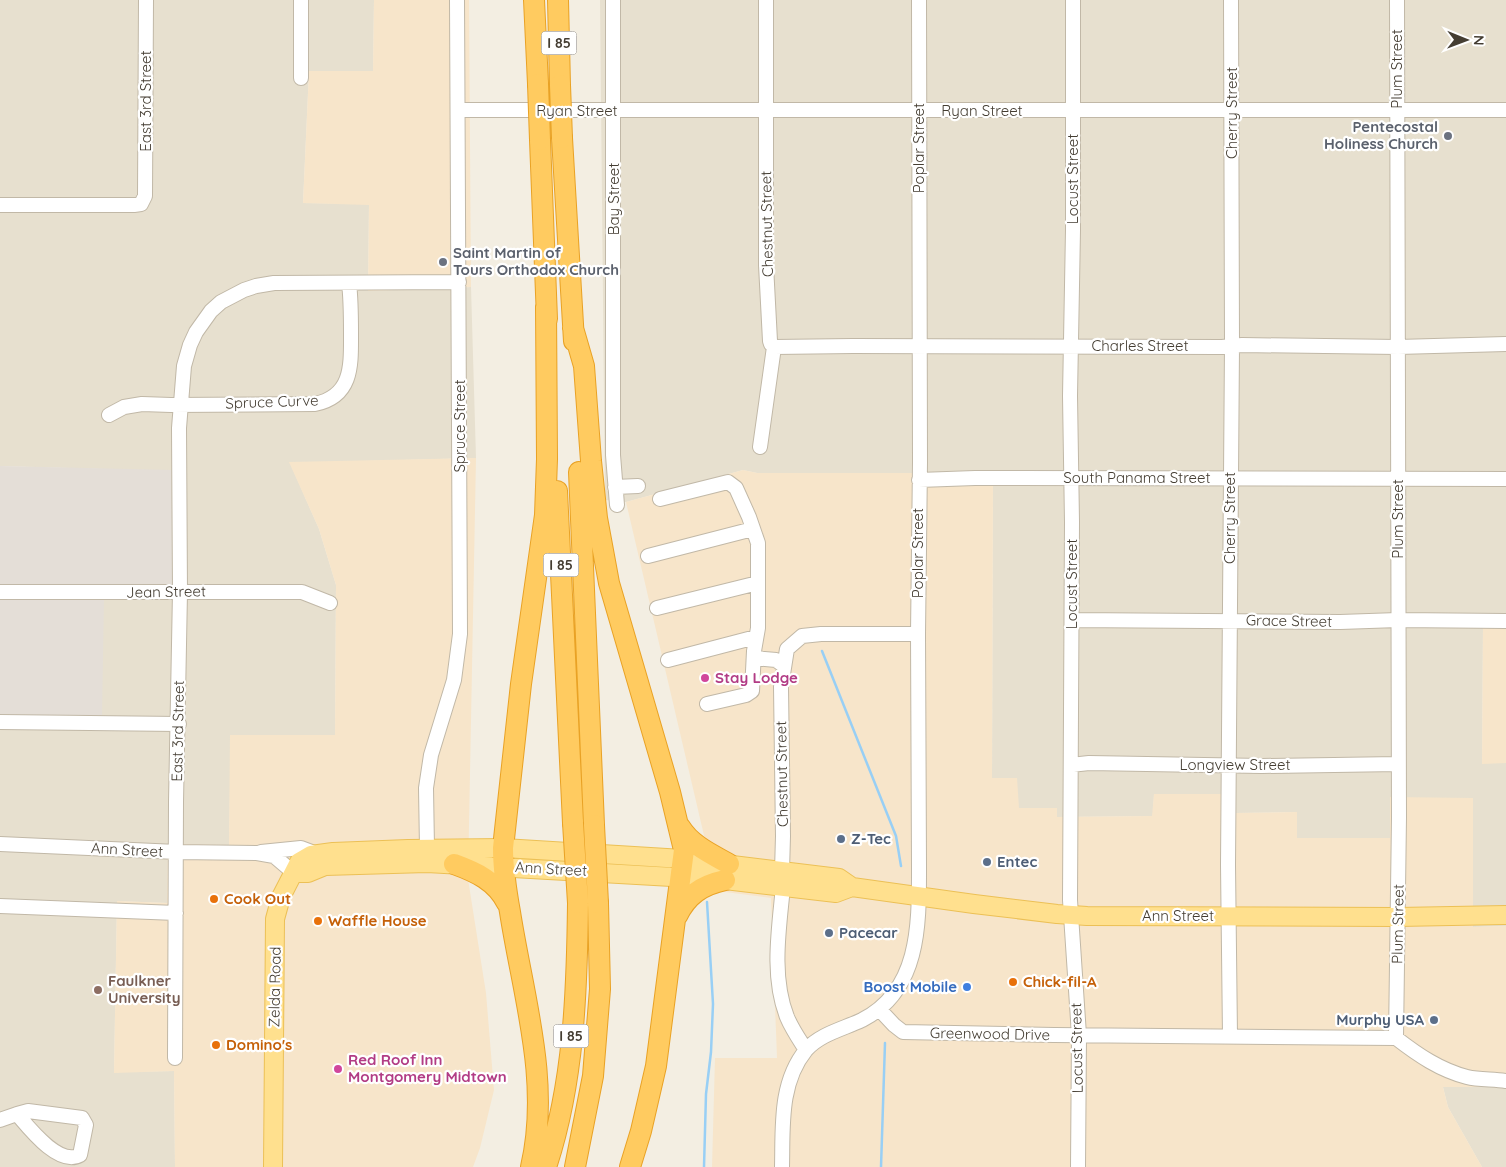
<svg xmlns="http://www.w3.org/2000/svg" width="1506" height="1167" viewBox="0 0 1506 1167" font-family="Quicksand,sans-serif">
	<rect width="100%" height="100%" fill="#f3eee2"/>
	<path fill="#e7e0cf" d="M 0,0 L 374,0 L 373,71 L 309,71 L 303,203 L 369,204 L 368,291 L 471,287 L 476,458 L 290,463 L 319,529 L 336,585 L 335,736 L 231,735 L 229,845 L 168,844 L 167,903 L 117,901 L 114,1072 L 174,1071 L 175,1167 L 0,1167 L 0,716 L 104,597 L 175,599 L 174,471 L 0,466 Z
		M 600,0 L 1506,0 L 1506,626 L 1483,627 L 1482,763 L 1506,763 L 1506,926 L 1473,927 L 1472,909 L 1391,797 L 1390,838 L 1297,838 L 1297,812 L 1236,813 L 1236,794 L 1154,794 L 1153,816 L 1057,817 L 1057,808 L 1018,808 L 992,778 L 993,473 L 757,473 L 743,470 L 626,502 L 605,500 Z
		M 1443,1087 L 1506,1087 L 1506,1167 L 1482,1167 L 1448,1107 Z"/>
	<path fill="#f7e5ca" d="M 374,0 L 469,0 L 471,287 L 368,291 L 369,205 L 303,203 L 309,71 L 373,71 Z
		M 476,458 L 468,879 L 486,993 L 494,1090 L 480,1148 L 473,1167 L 175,1167 L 174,1071 L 114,1073 L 117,901 L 167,903 L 168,844 L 229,845 L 230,735 L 335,735 L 336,585 L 319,529 L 289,462 Z
		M 743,470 L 757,473 L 993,473 L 992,778 L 1017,778 L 1019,808 L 1057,808 L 1057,817 L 1152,816 L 1154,794 L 1236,794 L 1236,813 L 1297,812 L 1297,838 L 1390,838 L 1390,797 L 1473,798 L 1473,927 L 1506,926 L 1506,1087 L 1443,1087 L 1448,1107 L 1482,1167 L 712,1167 L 715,1058 L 777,1058 L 771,898 L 717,891 L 626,502 Z
		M 1483,626 L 1506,626 L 1506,763 L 1482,764 Z"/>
	<path fill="#e4ded7" d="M 0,466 L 174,470 L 176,599 L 104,597 L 102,717 L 0,716 Z"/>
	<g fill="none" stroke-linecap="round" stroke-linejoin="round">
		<path stroke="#98cff5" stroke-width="2.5" d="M 822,651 L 896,836 L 901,866
			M 704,1167 L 706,1094 L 711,1052 L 713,1004 L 707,902
			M 881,1167 L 885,1043"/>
		<defs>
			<path id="minor" d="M 301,0 L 301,78
				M 613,0 L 613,455 L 617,505
				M 1073,0 L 1073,230 L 1070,396 L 1072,522 L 1070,900 L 1079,1035 L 1078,1167
				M 459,110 L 1506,110
				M 0,205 L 134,205 L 141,204 L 145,196 L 146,0
				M 774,347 L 853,346 L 1222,347 L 1242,345 L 1398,347 L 1506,344
				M 109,415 L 124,407 L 142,404 L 171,405 L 315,404 C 353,396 351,365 351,333 C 351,316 351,300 349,283
				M 760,447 L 774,347 L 771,344 L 770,341 L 766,265 L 766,0
				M 919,480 L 975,478 L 1506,479
				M 615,487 L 638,486
				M 660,499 L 728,482 L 736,488 L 749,517 L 758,543 L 758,628 L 754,651 L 752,691 L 746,695 L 707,704
				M 648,556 L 753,529
				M 0,592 L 302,592 L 330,603
				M 657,608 L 758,583
				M 1072,620 L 1340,622 L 1398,620 L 1506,621
				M 755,658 L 776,660 L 783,665
				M 668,660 L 756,637
				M 0,722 L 179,724
				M 1071,765 L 1089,763 L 1262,766 L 1398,764
				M 0,844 L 177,852 L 257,853 L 274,856 L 294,873
				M 427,848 L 426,788 L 431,755 L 454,680 L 460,634 L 457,0
				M 261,852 L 301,848 L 317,854
				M 782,871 L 783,836 L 781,687 L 787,649 L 802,636 L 821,634 L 918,634
				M 783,887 C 779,929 771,976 787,1017 C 792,1029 799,1039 806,1050
				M 0,906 L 176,913
				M 879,1009 L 894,1025 L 903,1032 L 1054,1035 L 1396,1038
				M 1230,1036 L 1228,865 L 1232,346 L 1231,0
				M 1396,1038 L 1399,817 L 1397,0
				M 1396,1038 C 1418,1055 1440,1070 1467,1077 C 1479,1080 1494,1079 1506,1081
				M 175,1058 L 176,802 L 180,592 L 179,428 L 184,366 L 190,345 L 196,332 L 211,311 L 221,302 L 244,290 L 256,286 L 274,283 L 459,282
				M 28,1111 L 82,1118 L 86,1125 L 80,1155 C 59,1167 29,1128 17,1114 Z
				M 0,1120 L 17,1114
				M 782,1167 C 783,1128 779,1083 806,1050 C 820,1034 843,1029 862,1020 C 921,990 919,922 919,865 L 918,634 L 920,462 L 919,0"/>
			<path id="major" d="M 294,873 L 308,873 L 325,866 L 427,863 L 725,880 L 836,893 L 852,887
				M 273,1167 L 275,919 L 281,897 L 299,862 L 311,855 L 333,852 L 408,849 L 503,848 L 683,859 L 839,878 L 852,887 L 974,904 L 1057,914 L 1087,916 L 1398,917 L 1506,915"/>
			<path id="highway" d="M 534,0 L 538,84
				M 558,0 L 560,85
				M 562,138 L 574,341
				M 540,140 L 547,319
				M 573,328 L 584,366 L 591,461 L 597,518 L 609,583 L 670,792 L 684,850 L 656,1066 L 641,1131 L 630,1167
				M 579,472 L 594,825
				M 557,491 L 573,823
				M 680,827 C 691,845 711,854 729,864
				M 454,864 C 476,872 496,881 507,903
				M 677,916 C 687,895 702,885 725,880
				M 531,1167 C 551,1081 523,996 510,912 C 506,890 503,869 503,848 L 521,684 L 545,515 L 547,459 L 546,307
				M 546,1167 C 574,1083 577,991 578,903
				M 575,1167 L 593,1076 L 600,989 L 598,903"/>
		</defs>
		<use href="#minor" stroke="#c1b8a7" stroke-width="16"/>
		<use href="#major" stroke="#ecc056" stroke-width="20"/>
		<use href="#highway" stroke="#e9a225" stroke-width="22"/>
		<use href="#minor" stroke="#fff" stroke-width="14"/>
		<use href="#major" stroke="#ffe08e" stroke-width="18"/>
		<use href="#highway" stroke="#ffcb60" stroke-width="20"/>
		<defs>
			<path id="highway-bridge" d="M 538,84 L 540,140
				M 560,85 L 562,138
				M 573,823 L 578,903
				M 594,825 L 598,903"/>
		</defs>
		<use href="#highway-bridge" stroke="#e9a225" stroke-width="22" stroke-linecap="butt"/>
		<use href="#highway-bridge" stroke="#ffcb60" stroke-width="20"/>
	</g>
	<g fill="#6b7280" stroke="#fff" stroke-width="2">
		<circle cx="1448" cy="136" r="5"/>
		<circle cx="443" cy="262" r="5"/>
	</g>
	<g fill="#d1479c" stroke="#fff" stroke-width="2">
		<circle cx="705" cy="678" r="5"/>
		<circle cx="338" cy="1069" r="5"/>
	</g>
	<g fill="#5c6f8a" stroke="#fff" stroke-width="2">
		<circle cx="841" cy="839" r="5"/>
		<circle cx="987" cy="862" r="5"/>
		<circle cx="829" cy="933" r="5"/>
		<circle cx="1434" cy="1020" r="5"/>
	</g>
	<g fill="#e8710a" stroke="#fff" stroke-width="2">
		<circle cx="214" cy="899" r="5"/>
		<circle cx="318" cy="921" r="5"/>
		<circle cx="1013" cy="982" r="5"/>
		<circle cx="216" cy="1045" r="5"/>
	</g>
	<circle fill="#3f7fe0" stroke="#fff" stroke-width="2" cx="967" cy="987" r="5"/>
	<circle fill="#8d6e63" stroke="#fff" stroke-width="2" cx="98" cy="990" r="5"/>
	<g text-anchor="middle" stroke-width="4.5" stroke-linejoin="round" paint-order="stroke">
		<g fill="#fff" stroke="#7c7770" stroke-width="1">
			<rect x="541.5" y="31.5" width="35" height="23" rx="4"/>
			<rect x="543.5" y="553.5" width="35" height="23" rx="4"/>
			<rect x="553.5" y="1024.5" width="35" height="23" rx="4"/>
		</g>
		<g font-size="14" font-weight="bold" fill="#443d32">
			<text x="559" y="48">I 85</text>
			<text x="561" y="570">I 85</text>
			<text x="571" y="1041">I 85</text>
		</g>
		<g font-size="15" fill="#443d32" stroke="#fff">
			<text transform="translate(1397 69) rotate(-90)" y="5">Plum Street</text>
			<text transform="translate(146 101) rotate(-90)" y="5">East 3rd Street</text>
			<text x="577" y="116">Ryan Street</text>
			<text x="982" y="116">Ryan Street</text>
			<text transform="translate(1232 113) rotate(-90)" y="5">Cherry Street</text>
			<text transform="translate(919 148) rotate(-90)" y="5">Poplar Street</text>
			<text transform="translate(1073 179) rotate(-90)" y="5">Locust Street</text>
			<text transform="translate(614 199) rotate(-90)" y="5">Bay Street</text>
			<text transform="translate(767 224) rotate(-91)" y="5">Chestnut Street</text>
			<text x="1140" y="351">Charles Street</text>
			<text transform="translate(272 402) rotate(-2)" y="5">Spruce Curve</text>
			<text transform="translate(460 426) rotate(-90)" y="5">Spruce Street</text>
			<text x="1137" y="483">South Panama Street</text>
			<text transform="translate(1230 518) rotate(-90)" y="5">Cherry Street</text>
			<text transform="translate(1398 519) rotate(-90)" y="5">Plum Street</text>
			<text transform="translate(918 553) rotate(-90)" y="5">Poplar Street</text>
			<text transform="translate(1072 584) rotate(-90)" y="5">Locust Street</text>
			<text transform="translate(166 592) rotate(-1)" y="5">Jean Street</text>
			<text transform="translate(1289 621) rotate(1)" y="5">Grace Street</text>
			<text transform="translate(178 731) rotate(-89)" y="5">East 3rd Street</text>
			<text x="1235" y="770">Longview Street</text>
			<text transform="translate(782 774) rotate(-91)" y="5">Chestnut Street</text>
			<text transform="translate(127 850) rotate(3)" y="5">Ann Street</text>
			<text transform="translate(551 869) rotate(3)" y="5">Ann Street</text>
			<text x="1178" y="921">Ann Street</text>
			<text transform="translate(1398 924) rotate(-89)" y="5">Plum Street</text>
			<text transform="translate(275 987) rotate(-89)" y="5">Zelda Road</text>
			<text transform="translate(990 1034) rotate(1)" y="5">Greenwood Drive</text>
			<text transform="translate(1077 1048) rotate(-91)" y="5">Locust Street</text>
		</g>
		<g font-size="15" font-weight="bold" fill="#5b616d" stroke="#fff" text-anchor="end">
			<text x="1438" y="132">Pentecostal<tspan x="1438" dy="17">Holiness Church</tspan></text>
			<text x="453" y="258" text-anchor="start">Saint Martin of<tspan x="453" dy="17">Tours Orthodox Church</tspan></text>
		</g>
		<g font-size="15" font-weight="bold" fill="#b23c85" stroke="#fff" text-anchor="start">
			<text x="715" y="683">Stay Lodge</text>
			<text x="348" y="1065">Red Roof Inn<tspan x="348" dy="17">Montgomery Midtown</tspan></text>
		</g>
		<g font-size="15" font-weight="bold" fill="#4e5e75" stroke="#fff" text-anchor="start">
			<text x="851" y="844">Z-Tec</text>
			<text x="997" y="867">Entec</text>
			<text x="839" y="938">Pacecar</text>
			<text x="1424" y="1025" text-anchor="end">Murphy USA</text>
		</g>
		<g font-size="15" font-weight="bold" fill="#c56008" stroke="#fff" text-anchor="start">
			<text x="224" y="904">Cook Out</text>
			<text x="328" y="926">Waffle House</text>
			<text x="1023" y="987">Chick-fil-A</text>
			<text x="226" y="1050">Domino's</text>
		</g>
		<g font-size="15" font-weight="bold" fill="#785e54" stroke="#fff" text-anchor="start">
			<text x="108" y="986">Faulkner<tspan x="108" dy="17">University</tspan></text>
		</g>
		<g font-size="15" font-weight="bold" fill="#366cbe" stroke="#fff" text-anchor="end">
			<text x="957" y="992">Boost Mobile</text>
		</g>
	</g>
	<g transform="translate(1466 40) rotate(91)" stroke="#ffffff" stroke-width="4" paint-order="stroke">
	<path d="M0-4L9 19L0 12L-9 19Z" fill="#443d32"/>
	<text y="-8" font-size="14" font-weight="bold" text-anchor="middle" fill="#443d32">N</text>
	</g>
</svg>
